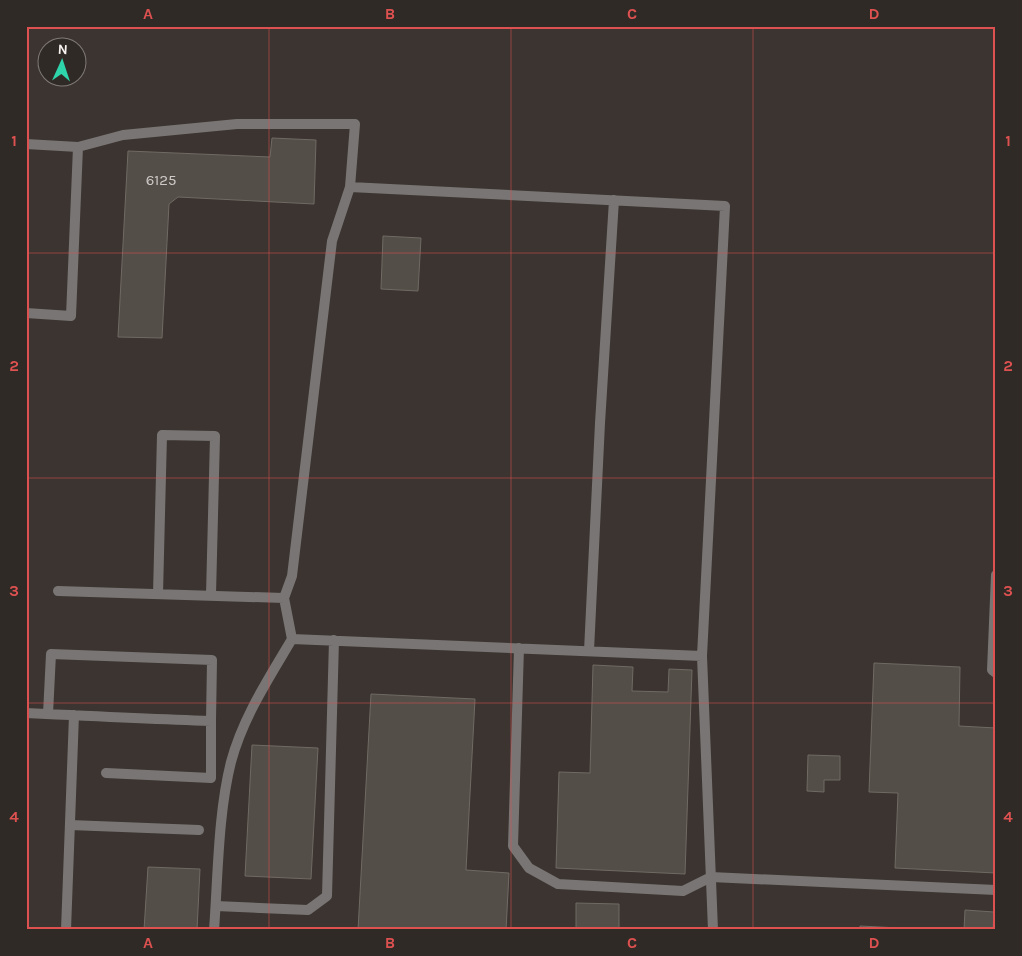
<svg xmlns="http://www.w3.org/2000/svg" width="1022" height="956" viewBox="0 0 1022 956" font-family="Karla,sans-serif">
	<rect width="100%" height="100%" fill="#3b3430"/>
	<path fill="#544e48" stroke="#706a64" d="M 272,138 L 316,140 L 314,204 L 178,197 L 169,204 L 162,338 L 118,337 L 128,151 L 270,157 Z
		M 383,236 L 421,238 L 418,291 L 381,289 Z
		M 874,663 L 960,667 L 959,726 L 996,728 L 996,873 L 895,868 L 898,793 L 869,792 Z
		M 593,665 L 633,667 L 632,691 L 668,692 L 669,669 L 692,670 L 685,874 L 556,868 L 559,772 L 590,773 Z
		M 371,694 L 475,699 L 466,870 L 509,873 L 506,930 L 358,930 Z
		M 252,745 L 318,748 L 311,879 L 245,876 Z
		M 808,755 L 840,756 L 840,780 L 824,780 L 824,792 L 807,791 Z
		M 148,867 L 200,869 L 197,930 L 144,930 Z
		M 576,903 L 619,904 L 619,930 L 576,930 Z
		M 965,910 L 994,912 L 993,930 L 964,930 Z
		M 860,926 L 939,930 L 860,930 Z"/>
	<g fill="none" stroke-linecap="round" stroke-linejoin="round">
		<path stroke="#797574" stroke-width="10" d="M 26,144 L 78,147 L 123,135 L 237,124 L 355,124 L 350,187 L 332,241 L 292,576 L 284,598
			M 350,187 L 725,206 L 702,656
			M 26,313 L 71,316 L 78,147
			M 996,575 L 992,670 L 996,673
			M 58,591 L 284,598 L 292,639 L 702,656 L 713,930
			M 158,594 L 162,435 L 215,436 L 211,595
			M 519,648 L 513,846 L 529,868 L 558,884 L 683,891 L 711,877 L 996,890
			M 589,651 L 600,423 L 614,200
			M 26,713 C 88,716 150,719 211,721 L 212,660 L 51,654 L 48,714
			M 106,773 L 211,778 L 211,721
			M 70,825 L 199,830
			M 216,906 L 308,910 L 327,896 L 334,640
			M 66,930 L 74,715
			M 214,930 C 218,877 218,813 231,762 C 243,717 269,678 292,639"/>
	</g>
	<path fill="none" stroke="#dd5150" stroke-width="1" stroke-opacity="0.55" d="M 269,26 L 269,930M 511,26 L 511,930M 753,26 L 753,930M 26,253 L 996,253M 26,478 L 996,478M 26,703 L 996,703"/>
	<g text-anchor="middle" stroke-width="4" stroke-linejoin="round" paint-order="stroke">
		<g font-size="15" fill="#cfcac7">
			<text x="161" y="185">6125</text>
		</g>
	</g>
	<rect width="1022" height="956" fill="none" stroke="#302a26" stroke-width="55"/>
	<g transform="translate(62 62) rotate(3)"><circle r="24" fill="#302a26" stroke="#807a77"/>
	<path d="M0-4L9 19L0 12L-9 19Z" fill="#2ed4aa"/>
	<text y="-8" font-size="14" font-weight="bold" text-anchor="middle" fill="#f8f3f1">N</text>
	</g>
	<rect x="28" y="28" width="966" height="900" fill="none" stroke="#dd5150" stroke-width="2"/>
	<g font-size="16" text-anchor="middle" font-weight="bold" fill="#dd5150">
		<text x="148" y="19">A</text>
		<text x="390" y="19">B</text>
		<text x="632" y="19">C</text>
		<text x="874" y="19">D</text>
		<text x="14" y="146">1</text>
		<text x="1008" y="146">1</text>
		<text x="14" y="371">2</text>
		<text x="1008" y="371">2</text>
		<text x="14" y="596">3</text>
		<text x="1008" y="596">3</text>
		<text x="14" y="822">4</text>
		<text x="1008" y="822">4</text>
		<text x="148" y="948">A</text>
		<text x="390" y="948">B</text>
		<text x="632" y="948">C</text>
		<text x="874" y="948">D</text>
	</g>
</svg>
